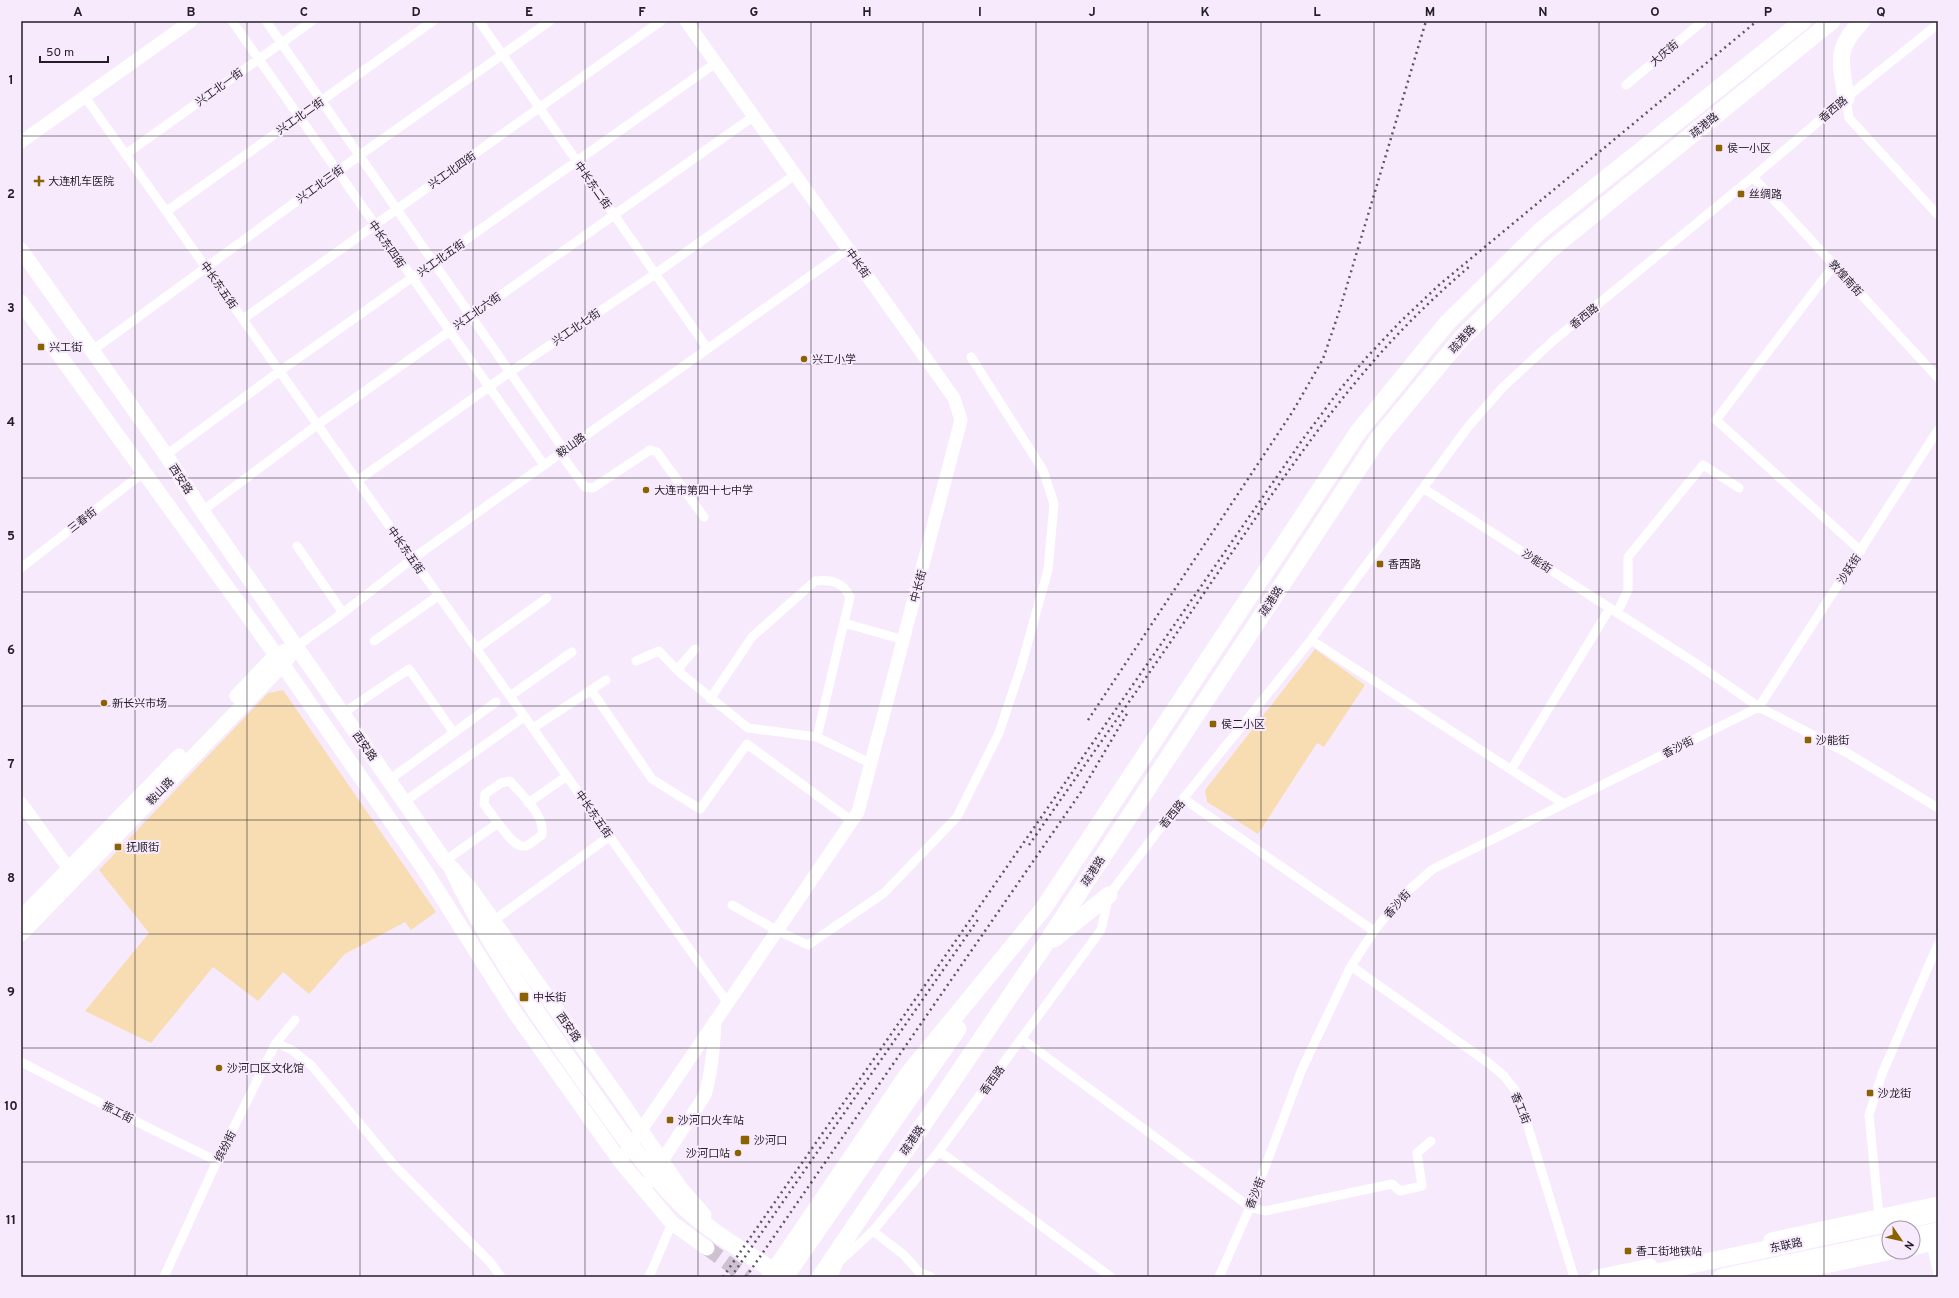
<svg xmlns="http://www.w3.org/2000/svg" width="1959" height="1298" viewBox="0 0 1959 1298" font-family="Overpass,'Noto Sans SC',sans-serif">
	<rect width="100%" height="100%" fill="#f7eafd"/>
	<path fill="#f8ddb2" d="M 1315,649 L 1365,685 L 1324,747 L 1317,743 L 1258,834 L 1207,802 L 1205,790 Z
		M 283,690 L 436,912 L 411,930 L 405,922 L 345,954 L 309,994 L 283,972 L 258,1001 L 213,967 L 151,1043 L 85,1011 L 149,933 L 99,870 L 268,693 Z"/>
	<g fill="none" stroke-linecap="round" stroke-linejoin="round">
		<path stroke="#cdc1d2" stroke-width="15" stroke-dasharray="15 8" stroke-linecap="butt" d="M 707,1248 L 747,1277"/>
		<path stroke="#fff" stroke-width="9" d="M 232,21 L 544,465
			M 266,21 L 564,450
			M 479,21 L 707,348
			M 1626,85 L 1703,21
			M 85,97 L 727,1002
			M 1846,98 L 1849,118 L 1938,215
			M 126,154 L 312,21
			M 1753,177 L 1938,378
			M 167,211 L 433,21
			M 1834,265 L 1716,420 L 1861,551
			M 243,319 L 661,21
			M 93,350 L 360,155 L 550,21
			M 560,453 L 585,487 L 593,488 L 650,450 L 657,452 L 704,517
			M 166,455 L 280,371 L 717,62
			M 357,481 L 510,372 L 655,274 L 796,174
			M 1423,488 L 1697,664 L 1759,707 L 1849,754 L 1938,808
			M 202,511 L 317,425 L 754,116
			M 297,546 L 343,613
			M 21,568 L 144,472
			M 1617,613 L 1628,590 L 1628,557 L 1703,465 L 1739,488
			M 844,623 L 904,640
			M 1311,640 L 1564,804
			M 374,641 L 438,596
			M 297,646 L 343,613 L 412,559 L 848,249
			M 476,649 L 547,598
			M 695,649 L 681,665 L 679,672 L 748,728 L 817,737 L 850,597 C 843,582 831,579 815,581 L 752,637 L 710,699
			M 636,661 L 659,651 L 679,672
			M 591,690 L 606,680
			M 510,696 L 572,652
			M 343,713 L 409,669 L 454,733
			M 533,728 L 591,690 L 652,779 L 700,809 L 747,744 L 852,821
			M 817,737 L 872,764
			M 1511,770 L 1610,608
			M 389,780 L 496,702
			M 1184,799 L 1374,931
			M 404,802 L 524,717
			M 528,803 L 567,776
			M 445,861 L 498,823 C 504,830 515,849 526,846 C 531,844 537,838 542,835 C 545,814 522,796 510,781 L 501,783 L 485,794 L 484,804 L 498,823
			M 732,905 L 778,931 L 808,945 L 884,893 L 957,817 L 999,733 L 1021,667 L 1048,570 L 1054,504 L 1043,470 L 971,357
			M 493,921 L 610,836
			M 1351,966 L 1490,1064 L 1504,1076 L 1515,1090 L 1521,1104 L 1574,1277
			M 1022,1039 L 1250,1207 L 1265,1211 L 1392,1184 L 1400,1191 L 1422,1186 L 1417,1153 L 1431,1141
			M 276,1043 L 292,1050 L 312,1066 L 395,1166 L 490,1262 L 501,1277
			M 21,1062 L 153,1130 L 217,1161
			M 939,1151 L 1111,1277
			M 1879,1216 L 1869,1115 L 1882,1074 L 1938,944
			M 873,1231 L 904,1255 L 919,1272 L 931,1277
			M 1931,1244 L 1938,1275
			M 164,1277 L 217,1161 L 276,1043 L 295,1020
			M 649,1277 L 672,1223
			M 833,1277 L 839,1262 L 873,1231 L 939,1151 L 1101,930 L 1109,895 L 1174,810 L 1311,640 L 1468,427 L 1503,387 L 1553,341 L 1753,177 L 1846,98 L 1938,24
			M 1219,1277 L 1250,1207 L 1302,1069 L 1351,966 L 1374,931 L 1403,895 L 1433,869 L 1759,707 L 1938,430"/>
		<path stroke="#fff" stroke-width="13" d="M 21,142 L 191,21
			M 21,803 L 69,869
			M 620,1161 L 858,812 L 961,420 L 954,398 L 944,384 L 686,21
			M 643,1190 L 705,1095 C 712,1070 714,1047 715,1021"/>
		<path stroke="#fff" stroke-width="15" d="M 21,250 L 166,455 L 202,511 L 445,861 L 470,888 L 621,1101 L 681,1189 L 704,1215
			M 21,302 L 276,655 L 424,869 L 515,1013 L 620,1161 L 672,1223 L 707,1248
			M 237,696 L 276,655 L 285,651
			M 21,918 L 179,756
			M 21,934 L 283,664 L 297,646
			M 1771,1240 L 1938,1204
			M 1913,1248 L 1938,1242
			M 1597,1277 L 1650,1266
			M 1772,1277 L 1892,1252"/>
		<path stroke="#fff" stroke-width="17" d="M 1846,98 C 1841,61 1834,50 1862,21
			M 453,870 C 487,942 532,1006 577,1071 C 610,1118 643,1167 684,1207 C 713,1234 750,1255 783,1277
			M 1054,939 L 1109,895
			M 1913,1236 L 1938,1231
			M 770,1277 L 908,1074 L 1043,909 L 1358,432 L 1447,323 L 1540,231 L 1803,21
			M 785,1277 L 958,1029
			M 820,1277 L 1042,949 L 1378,439 L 1461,339 L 1550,250 L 1832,21
			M 1634,1277 L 1938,1213
			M 1722,1277 L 1889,1242"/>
		<path stroke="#5f5762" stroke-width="2.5" stroke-dasharray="2 4" stroke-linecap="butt" d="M 1088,720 L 1293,411 L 1323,359 L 1339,312 L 1426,21
			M 1029,845 C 1091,756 1154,667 1215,577 C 1265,505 1314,430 1371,364 C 1401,329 1435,296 1470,266
			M 723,1277 L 1303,439 L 1338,392 L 1366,358 L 1400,322 L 1439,285 L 1757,21
			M 731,1277 L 979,918
			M 746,1277 L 1081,792 L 1128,712"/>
	</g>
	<path fill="none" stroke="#241f26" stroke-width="1" stroke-opacity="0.55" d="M 135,21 L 135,1277M 247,21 L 247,1277M 360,21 L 360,1277M 473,21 L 473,1277M 585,21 L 585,1277M 698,21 L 698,1277M 811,21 L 811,1277M 923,21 L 923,1277M 1036,21 L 1036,1277M 1148,21 L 1148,1277M 1261,21 L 1261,1277M 1374,21 L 1374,1277M 1486,21 L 1486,1277M 1599,21 L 1599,1277M 1712,21 L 1712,1277M 1824,21 L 1824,1277M 21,136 L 1938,136M 21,250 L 1938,250M 21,364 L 1938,364M 21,478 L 1938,478M 21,592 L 1938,592M 21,706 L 1938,706M 21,820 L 1938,820M 21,934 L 1938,934M 21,1048 L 1938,1048M 21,1162 L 1938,1162"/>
	<g fill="#8a6202" stroke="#f7eafd" stroke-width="1.5">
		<rect x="1715" y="144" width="8" height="8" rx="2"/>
		<path d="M37 175h4v4h4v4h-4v4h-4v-4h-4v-4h4z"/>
		<rect x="1737" y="190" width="8" height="8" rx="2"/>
		<rect x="37" y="343" width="8" height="8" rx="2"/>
		<circle cx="804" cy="359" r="4"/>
		<circle cx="646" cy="490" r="4"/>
		<rect x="1376" y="560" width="8" height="8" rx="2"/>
		<circle cx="104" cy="703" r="4"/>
		<rect x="1209" y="720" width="8" height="8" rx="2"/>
		<rect x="1804" y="736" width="8" height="8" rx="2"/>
		<rect x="114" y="843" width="8" height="8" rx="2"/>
		<rect x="519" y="992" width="10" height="10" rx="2"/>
		<circle cx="219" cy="1068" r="4"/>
		<rect x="1866" y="1089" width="8" height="8" rx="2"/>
		<rect x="666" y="1116" width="8" height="8" rx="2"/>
		<rect x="740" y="1135" width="10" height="10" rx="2"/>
		<circle cx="738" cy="1153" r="4"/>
		<rect x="1624" y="1247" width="8" height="8" rx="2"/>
	</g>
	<g text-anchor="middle" stroke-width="4" stroke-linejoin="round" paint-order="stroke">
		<g font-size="11" fill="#241f26" stroke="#f7eafd">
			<text transform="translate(1664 53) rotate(-40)" y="4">大庆街</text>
			<text transform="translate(219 87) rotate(-36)" y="4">兴工北一街</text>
			<text transform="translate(1833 109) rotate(-40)" y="4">香西路</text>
			<text transform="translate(300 116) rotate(-35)" y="4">兴工北二街</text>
			<text transform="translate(1704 125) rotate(-39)" y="4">疏港路</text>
			<text transform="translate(452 170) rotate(-35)" y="4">兴工北四街</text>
			<text transform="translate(320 184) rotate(-36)" y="4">兴工北三街</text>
			<text transform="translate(593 185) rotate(55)" y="4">中长东二街</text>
			<text transform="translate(387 244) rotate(55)" y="4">中长东四街</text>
			<text transform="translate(441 258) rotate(-35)" y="4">兴工北五街</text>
			<text transform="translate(858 263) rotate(55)" y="4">中长街</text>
			<text transform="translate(1846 278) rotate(48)" y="4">敦煌南街</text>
			<text transform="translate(219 285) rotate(55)" y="4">中长东五街</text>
			<text transform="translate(477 311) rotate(-35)" y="4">兴工北六街</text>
			<text transform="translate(1584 316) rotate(-39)" y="4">香西路</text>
			<text transform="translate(576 327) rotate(-34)" y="4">兴工北七街</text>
			<text transform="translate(1462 339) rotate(-48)" y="4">疏港路</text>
			<text transform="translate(571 445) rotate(-36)" y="4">鞍山路</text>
			<text transform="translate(181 479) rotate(57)" y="4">西安路</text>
			<text transform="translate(82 520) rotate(-38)" y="4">三春街</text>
			<text transform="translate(406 550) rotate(55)" y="4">中长东五街</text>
			<text transform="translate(1537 561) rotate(33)" y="4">沙能街</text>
			<text transform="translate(1849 569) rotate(-57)" y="4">沙跃街</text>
			<text transform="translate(918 586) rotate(-75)" y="4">中长街</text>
			<text transform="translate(1271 601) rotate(-57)" y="4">疏港路</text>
			<text transform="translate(365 746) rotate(55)" y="4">西安路</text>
			<text transform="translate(1678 747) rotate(-27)" y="4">香沙街</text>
			<text transform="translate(160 791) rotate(-46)" y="4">鞍山路</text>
			<text transform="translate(594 814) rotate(55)" y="4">中长东五街</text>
			<text transform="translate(1172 814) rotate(-51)" y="4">香西路</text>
			<text transform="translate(1093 871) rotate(-57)" y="4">疏港路</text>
			<text transform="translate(1397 904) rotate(-48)" y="4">香沙街</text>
			<text transform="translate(569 1027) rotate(55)" y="4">西安路</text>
			<text transform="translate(992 1080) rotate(-54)" y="4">香西路</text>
			<text transform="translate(1521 1108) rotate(68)" y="4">香工街</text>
			<text transform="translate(118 1112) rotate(27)" y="4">振工街</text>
			<text transform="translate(912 1140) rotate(-56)" y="4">疏港路</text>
			<text transform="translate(225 1146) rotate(-63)" y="4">缤纷街</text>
			<text transform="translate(1255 1193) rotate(-69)" y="4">香沙街</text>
			<text transform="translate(1786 1245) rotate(-12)" y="4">东联路</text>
		</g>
		<g font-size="11" fill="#241f26" stroke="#f7eafd" text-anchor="start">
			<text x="1727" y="152">侯一小区</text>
			<text x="48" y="185">大连机车医院</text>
			<text x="1749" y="198">丝绸路</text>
			<text x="49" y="351">兴工街</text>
			<text x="812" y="363">兴工小学</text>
			<text x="654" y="494">大连市第四十七中学</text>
			<text x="1388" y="568">香西路</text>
			<text x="112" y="707">新长兴市场</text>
			<text x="1221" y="728">侯二小区</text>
			<text x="1816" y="744">沙能街</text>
			<text x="126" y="851">抚顺街</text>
			<text x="533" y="1001">中长街</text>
			<text x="227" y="1072">沙河口区文化馆</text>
			<text x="1878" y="1097">沙龙街</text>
			<text x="678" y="1124">沙河口火车站</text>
			<text x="754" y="1144">沙河口</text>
			<text x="730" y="1157" text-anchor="end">沙河口站</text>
			<text x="1636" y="1255">香工街地铁站</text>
		</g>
	</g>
	<rect width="1959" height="1298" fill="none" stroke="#f7eafd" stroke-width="44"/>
	<g transform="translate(1901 1240) rotate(124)"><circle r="19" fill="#f7eafd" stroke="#a399a7"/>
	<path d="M0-3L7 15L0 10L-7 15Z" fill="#8a6202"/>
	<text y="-6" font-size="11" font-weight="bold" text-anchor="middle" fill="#241f26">N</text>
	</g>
	<path d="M40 56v6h68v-6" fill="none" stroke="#241f26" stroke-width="2"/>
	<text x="46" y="56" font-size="12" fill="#241f26" stroke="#f7eafd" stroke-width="3" paint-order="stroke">50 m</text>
	<rect x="22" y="22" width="1915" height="1254" fill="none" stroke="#241f26" stroke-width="1.5"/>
	<g font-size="13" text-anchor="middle" font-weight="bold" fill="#241f26">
		<text x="78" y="16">A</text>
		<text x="191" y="16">B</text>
		<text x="304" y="16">C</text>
		<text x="416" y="16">D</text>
		<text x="529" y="16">E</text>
		<text x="642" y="16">F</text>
		<text x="754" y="16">G</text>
		<text x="867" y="16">H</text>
		<text x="980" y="16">I</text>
		<text x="1092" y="16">J</text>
		<text x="1205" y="16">K</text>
		<text x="1317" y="16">L</text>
		<text x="1430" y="16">M</text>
		<text x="1543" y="16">N</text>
		<text x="1655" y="16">O</text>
		<text x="1768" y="16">P</text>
		<text x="1881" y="16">Q</text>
		<text x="11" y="84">1</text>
		<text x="11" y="198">2</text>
		<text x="11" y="312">3</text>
		<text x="11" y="426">4</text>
		<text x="11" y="540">5</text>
		<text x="11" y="654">6</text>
		<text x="11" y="768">7</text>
		<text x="11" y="882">8</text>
		<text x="11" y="996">9</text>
		<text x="11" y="1110">10</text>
		<text x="11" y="1224">11</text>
	</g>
</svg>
